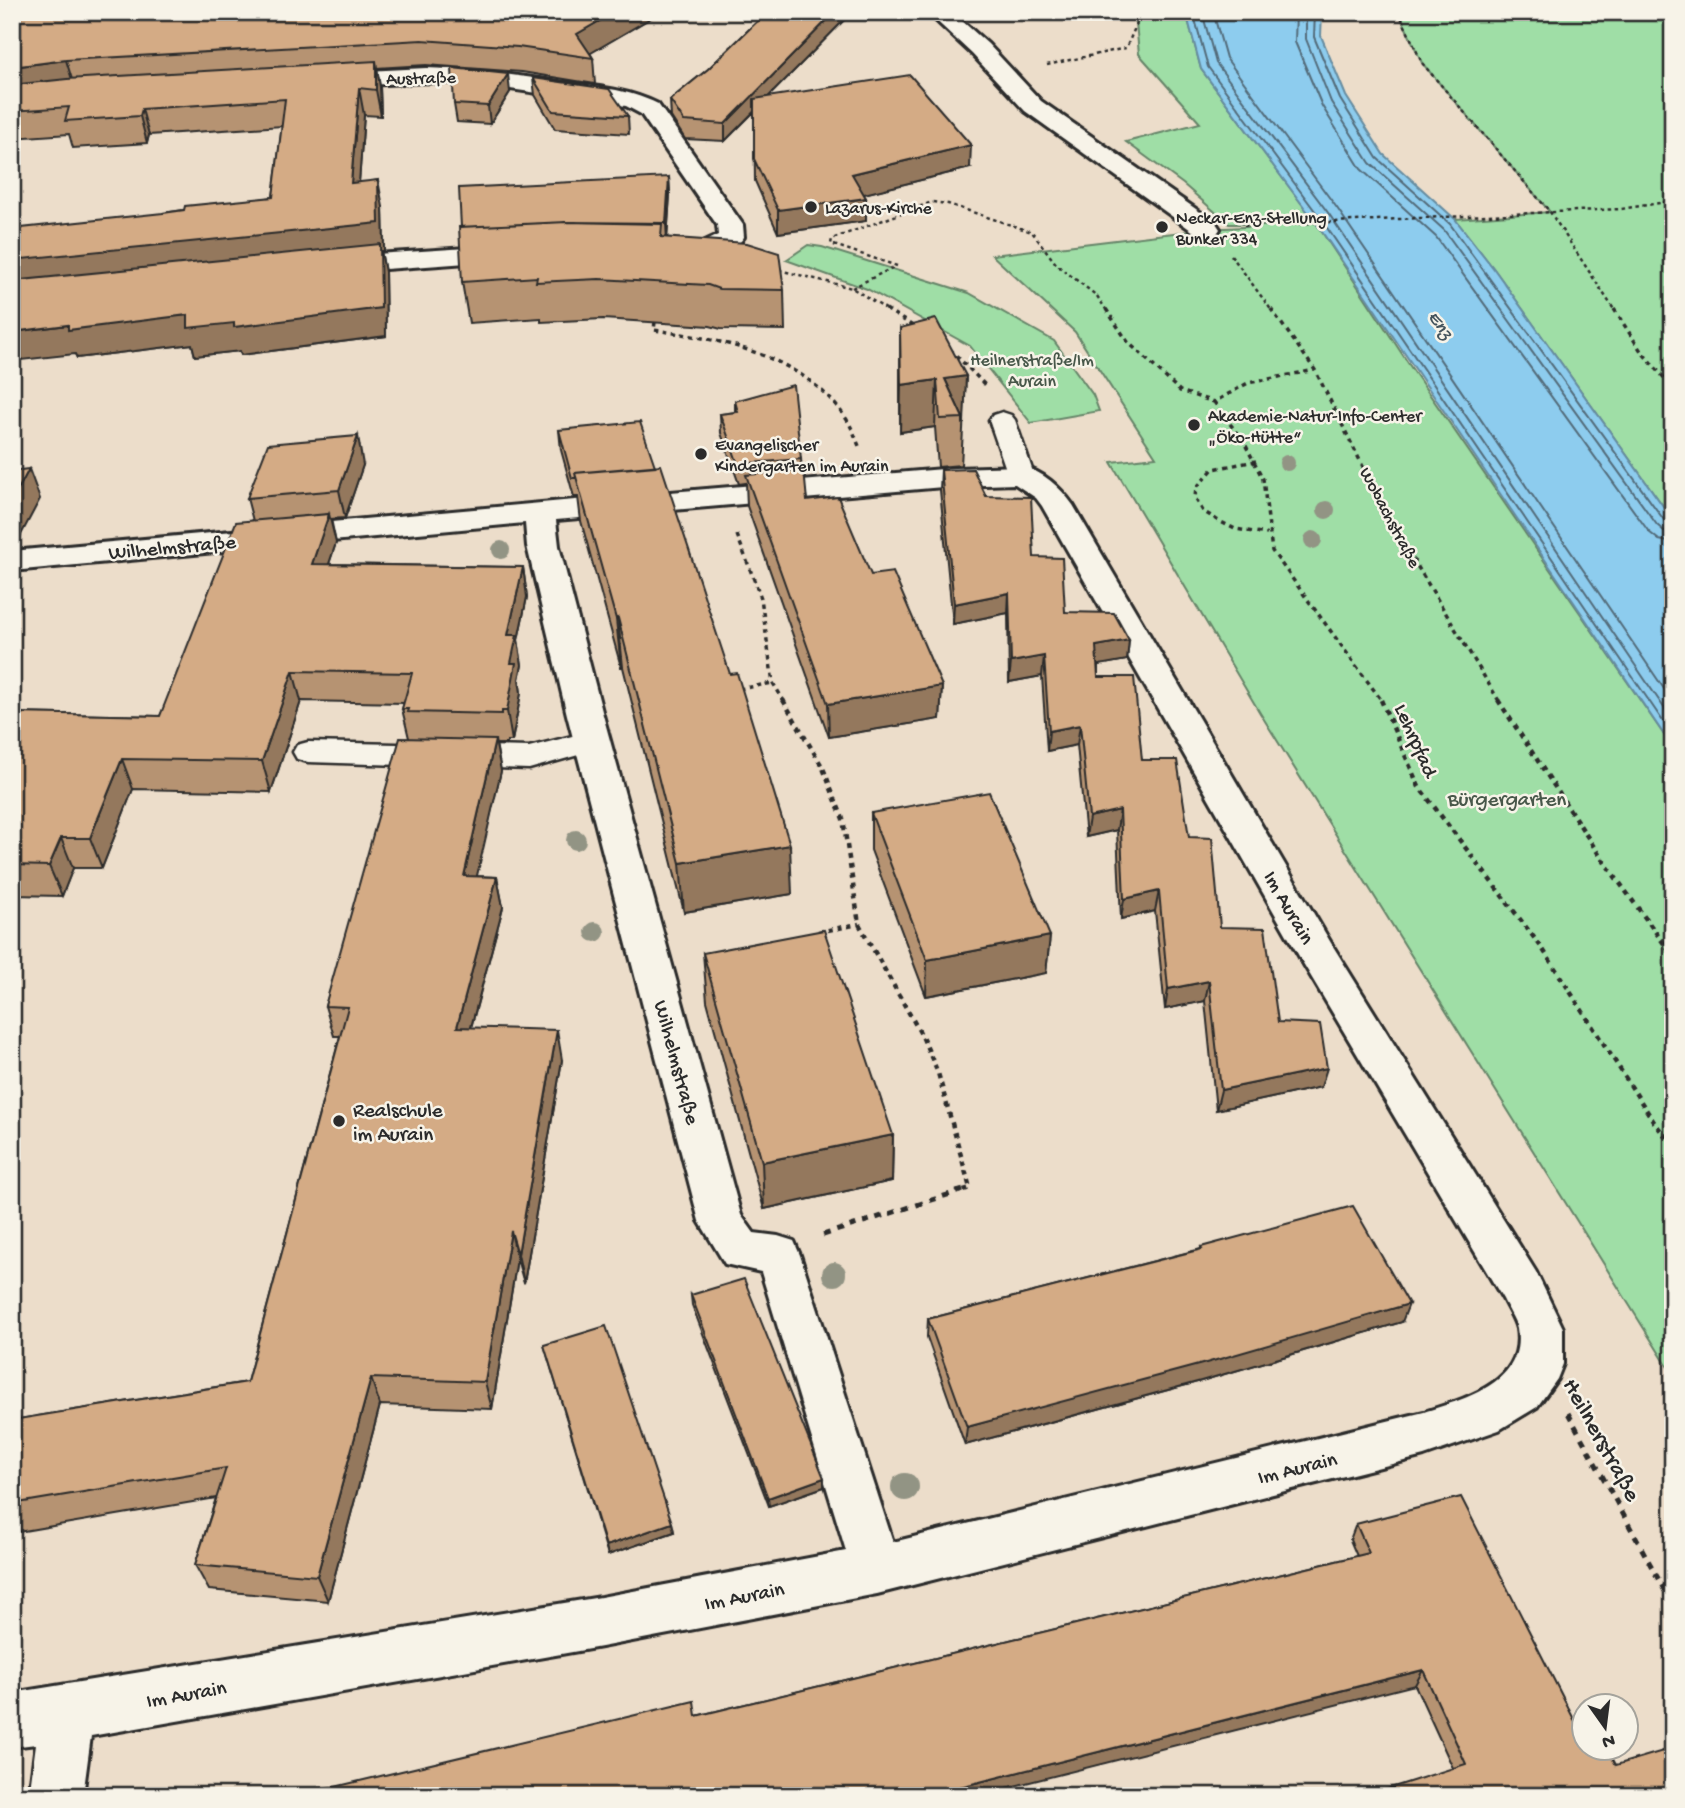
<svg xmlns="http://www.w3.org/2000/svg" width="1685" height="1808" viewBox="0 0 1685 1808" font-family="'Gochi Hand',sans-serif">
	<rect width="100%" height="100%" fill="#ecddca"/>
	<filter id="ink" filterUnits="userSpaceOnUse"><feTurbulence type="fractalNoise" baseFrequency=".0143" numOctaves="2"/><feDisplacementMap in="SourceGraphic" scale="14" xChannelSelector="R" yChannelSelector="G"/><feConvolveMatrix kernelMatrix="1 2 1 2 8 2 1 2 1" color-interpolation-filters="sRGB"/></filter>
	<g filter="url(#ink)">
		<path fill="#9fdea6" stroke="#658468" stroke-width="2" d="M 1135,12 L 1186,12 L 1201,69 L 1316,223 L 1410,366 L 1673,748 L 1673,1375 L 1260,713 L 1111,462 L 1156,457 L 1075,332 L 992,255 L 1207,229 L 1301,224 L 1229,224 L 1183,184 L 1126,142 L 1200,123 L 1139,54 Z
			M 1403,12 L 1673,12 L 1673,520 L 1494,269 L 1455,219 L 1550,212 L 1422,63 L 1401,17 Z
			M 808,245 L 822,247 L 969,293 L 1054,341 L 1093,395 L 1099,411 L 1031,423 L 970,346 L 867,289 L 786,260 Z"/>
		<path fill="#8dccee" stroke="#668ca0" stroke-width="2" d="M 1186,12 L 1322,12 L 1321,36 L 1346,96 L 1383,154 L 1455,219 L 1494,269 L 1673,520 L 1673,748 L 1316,223 L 1201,69 Z"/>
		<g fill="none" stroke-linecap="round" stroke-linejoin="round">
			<path stroke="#526b79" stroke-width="2" d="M 1193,12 L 1208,67 L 1321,219 L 1673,736
				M 1202,12 L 1216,63 L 1329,214 L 1673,721
				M 1213,12 L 1226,58 L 1337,208 L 1673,702
				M 1296,12 L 1295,42 L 1322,106 L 1361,169 L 1436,237 L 1649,532 L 1659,540 L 1673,543
				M 1306,12 L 1306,39 L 1331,102 L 1370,163 L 1444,230 L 1657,525 L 1664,531 L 1673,532
				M 1315,12 L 1314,37 L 1340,99 L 1377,158 L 1450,224 L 1664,520 L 1673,523"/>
			<defs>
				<path id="service" d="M 1002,412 L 1011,415 L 1015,420 L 1034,475 L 1030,481 L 1021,483 L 1012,481 L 1008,475 L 989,420 L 993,415 Z
					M 592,731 L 603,734 L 607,741 L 603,748 L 529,769 L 308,762 L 297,759 L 293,752 L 297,745 L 308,742 L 529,747 Z"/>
				<path id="minor" d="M 927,12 L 952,12 L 988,44 L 1041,101 L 1216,223 L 1220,229 L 1216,235 L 1207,237 L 1198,235 L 1025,111 L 972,54 Z
					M 426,68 C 471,69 515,75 560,82 C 593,86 628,89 658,104 L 743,225 L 744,237 C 729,259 692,264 668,258 L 664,252 L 668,246 L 703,242 L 718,235 L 717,225 L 641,114 L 626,106 L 470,83 L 426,82 L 326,87 L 318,85 L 314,80 L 318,75 L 326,73 Z
					M 512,245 L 521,247 L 525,253 L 521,259 L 331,273 L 322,271 L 318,265 L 322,259 L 331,257 Z
					M 1021,466 C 1044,472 1059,486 1073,505 L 1331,943 L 1536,1272 L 1563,1328 L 1563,1364 L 1557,1379 L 1537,1407 L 1499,1430 L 1424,1456 L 877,1594 L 601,1647 L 91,1736 L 83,1796 L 29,1796 L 36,1744 L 12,1747 L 12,1693 L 601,1597 L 846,1551 L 761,1272 L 725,1264 L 699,1221 L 567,715 L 527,546 L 525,523 L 12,571 L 12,551 L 563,501 L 955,468 ZM 1015,484 L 1036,498 L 1042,506 L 1303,963 L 1503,1299 C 1507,1308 1515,1319 1517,1329 C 1526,1383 1464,1399 1424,1412 L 893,1542 L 800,1255 L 794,1241 L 778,1236 L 754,1233 L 741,1215 L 603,715 L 559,546 L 556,520 L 955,486 Z"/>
			</defs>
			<use href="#service" stroke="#2b2b2b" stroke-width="5"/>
			<use href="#minor" stroke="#2b2b2b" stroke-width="6"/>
			<path stroke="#2b2b2b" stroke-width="2.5" stroke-dasharray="3.5 3.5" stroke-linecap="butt" d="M 1403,12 L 1401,17 L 1422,63 L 1550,212 L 1615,311
				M 1047,65 L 1126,48 L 1142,12
				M 1244,226 L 1621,209 L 1673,201
				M 1231,255 L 1272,311
				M 897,266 L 831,244 L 832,239 L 932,202 L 948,204 L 1032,232 L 1057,265 L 1097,296 L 1107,311
				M 779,270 L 852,288 L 889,311
				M 852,288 L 896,266"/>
			<path stroke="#2b2b2b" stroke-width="3.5" stroke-dasharray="4.5 4.5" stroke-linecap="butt" d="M 886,309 L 916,328
				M 1106,309 L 1128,342 L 1180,391 L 1214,402 L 1248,383 L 1315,370
				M 1271,309 L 1315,370 L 1390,521 L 1499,701
				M 1614,309 L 1641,351 L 1673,388
				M 655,322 L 654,330 C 722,339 803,356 845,417 C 851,425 855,436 859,446
				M 950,349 L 985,385
				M 1214,402 L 1245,444 L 1263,479 L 1272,551 L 1382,701
				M 1256,461 L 1213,469 L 1196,488 L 1195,498 L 1203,511 L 1217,520 L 1235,529 L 1267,534
				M 737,535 L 761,598 L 773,683 L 784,701
				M 739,689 L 773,683"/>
			<path stroke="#2b2b2b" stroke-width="4.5" stroke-dasharray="5 5" stroke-linecap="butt" d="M 783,700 L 823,768 L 843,819 L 859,924 L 922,1036 L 938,1073 L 970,1188 L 957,1192
				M 1381,700 L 1419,787 L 1542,948 L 1654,1122 L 1673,1146
				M 1498,700 L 1600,856 L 1673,956
				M 818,932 L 859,924"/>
			<path stroke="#2b2b2b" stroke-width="5" stroke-dasharray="7 7" stroke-linecap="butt" d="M 823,1235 L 963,1190
				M 1568,1413 L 1673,1606"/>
			<use href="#service" fill="#f7f3e8" fill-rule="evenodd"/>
			<use href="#minor" fill="#f7f3e8" fill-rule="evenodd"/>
		</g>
		<g fill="#929484">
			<circle cx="1287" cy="463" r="8"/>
			<circle cx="1326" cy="510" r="9"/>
			<circle cx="1313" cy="540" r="9"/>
			<circle cx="501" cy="550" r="9"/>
			<circle cx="576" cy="840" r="10"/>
			<circle cx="595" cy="932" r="10"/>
			<circle cx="834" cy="1274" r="12"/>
			<circle cx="905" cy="1487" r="14"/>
		</g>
		<path fill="#b69372" stroke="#2b2b2b" stroke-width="2" d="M 12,12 L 661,12 L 590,53 L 593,58 L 595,84 L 522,72 L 426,65 L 377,68 L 380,87 L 381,116 L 364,115 L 359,182 L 383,207 L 384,251 L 381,251 L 385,272 L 386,336 L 241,355 L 240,351 L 195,356 L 192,344 L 77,358 L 75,354 L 163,213 L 273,197 L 282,126 L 149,135 L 147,143 L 73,148 L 69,134 L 12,138 Z
			M 767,12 L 852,12 L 769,96 L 970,168 L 863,194 L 866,198 L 866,221 L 778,233 L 755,181 L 754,112 L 725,141 L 685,139 L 671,117 L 670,100 L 708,69 Z
			M 533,78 L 628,116 L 629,134 L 555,129 L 535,95 Z
			M 510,92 L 490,124 L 457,122 L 454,104 Z
			M 669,177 L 670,194 L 667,238 L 784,290 L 785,330 L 721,329 L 710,326 L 603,319 L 541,322 L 541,318 L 469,323 L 462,282 Z
			M 900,328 L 966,376 L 961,465 L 938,467 L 935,427 L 900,432 Z
			M 735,401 L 801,459 L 802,470 L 807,501 L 871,575 L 942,686 L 940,719 L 829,737 L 747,506 L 746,483 L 739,484 L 721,433 L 720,414 L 735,412 Z
			M 559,430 L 792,894 L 684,912 L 623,667 L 621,667 L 581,521 L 578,497 L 574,497 L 561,450 Z
			M 363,465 L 345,518 L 331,519 L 336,543 L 329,564 L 523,567 L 527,597 L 518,640 L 522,665 L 519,679 L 521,693 L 512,741 L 507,741 L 507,744 L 496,744 L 501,771 L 476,876 L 497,877 L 503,907 L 471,1028 L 562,1060 L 524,1283 L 517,1259 L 492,1409 L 380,1405 L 328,1601 L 209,1590 L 195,1565 L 216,1498 L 12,1533 L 12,1420 L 247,1382 L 340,1036 L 334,1036 L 325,1006 L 409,738 L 402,709 L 404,703 L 301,701 L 271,792 L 133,789 L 102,868 L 73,868 L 62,896 L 12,895 L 12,713 L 160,716 L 253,521 L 247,498 Z
			M 941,470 L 986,496 L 1034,557 L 1065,612 L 1129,640 L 1127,660 L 1098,665 L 1098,677 L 1142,760 L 1189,837 L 1220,927 L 1278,1022 L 1321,1087 L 1216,1110 L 1205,1001 L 1165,1009 L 1155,911 L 1121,919 L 1117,830 L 1086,837 L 1077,745 L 1047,751 L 1042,676 L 1009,682 L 1008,613 L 953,624 L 940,490 Z
			M 871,813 L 1050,936 L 1046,973 L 926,996 L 871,850 Z
			M 703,953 L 893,1135 L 892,1181 L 764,1209 L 707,1001 Z
			M 1201,1247 L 1402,1322 L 1201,1381 L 965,1445 L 927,1337 L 928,1319 L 1201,1249 Z
			M 691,1295 L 824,1478 L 824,1487 L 769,1506 L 692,1305 Z
			M 544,1345 L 672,1523 L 674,1532 L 608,1555 Z
			M 1356,1524 L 1584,1748 L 1673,1796 L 1453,1768 L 1415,1685 L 696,1716 L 1357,1556 L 1350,1540 Z"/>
		<path fill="#94785d" stroke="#2b2b2b" stroke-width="2" d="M 615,12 L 661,12 L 584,57 L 577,34 Z
			M 835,12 L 852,12 L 725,141 L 725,124 Z
			M 66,60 L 74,86 L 12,94 L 12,67 Z
			M 376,61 L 380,87 L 381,116 L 376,90 Z
			M 508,74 L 510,92 L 490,124 L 488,106 Z
			M 359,88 L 364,115 L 357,210 L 351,183 Z
			M 142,109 L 149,135 L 147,143 L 140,116 Z
			M 971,145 L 970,168 L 852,197 L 852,174 Z
			M 669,177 L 670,194 L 667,241 L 666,223 Z
			M 378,180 L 383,207 L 384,251 L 381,251 L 385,272 L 386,336 L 241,355 L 240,351 L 195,356 L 192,344 L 77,358 L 75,354 L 12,361 L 12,332 L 68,325 L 188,315 L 381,308 L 12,288 L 12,260 Z
			M 866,198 L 866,221 L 778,233 L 778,210 Z
			M 966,376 L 964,423 L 963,423 L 963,418 L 945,379 Z
			M 937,380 L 935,427 L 900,432 L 901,385 Z
			M 358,436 L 363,465 L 345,518 L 339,490 Z
			M 29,469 L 40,499 L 14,548 L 12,549 L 12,501 Z
			M 329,514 L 336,543 L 319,593 L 312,564 Z
			M 523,567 L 527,597 L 518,640 L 522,665 L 519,679 L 521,693 L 512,741 L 507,711 L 508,635 Z
			M 1009,593 L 1008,613 L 953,624 L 954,604 Z
			M 618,618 L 623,667 L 621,667 L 616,619 Z
			M 1129,640 L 1127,660 L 1094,666 L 1096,646 Z
			M 1044,656 L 1042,676 L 1009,682 L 1011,662 Z
			M 293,671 L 301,701 L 271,792 L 262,761 Z
			M 942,686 L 940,719 L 829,737 L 828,704 Z
			M 1080,725 L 1077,745 L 1047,751 L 1049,731 Z
			M 495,740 L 501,771 L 470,906 L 464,876 Z
			M 122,759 L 133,789 L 102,868 L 90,838 Z
			M 1120,810 L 1117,830 L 1086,837 L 1089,817 Z
			M 61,838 L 73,868 L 62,896 L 49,866 Z
			M 790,845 L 792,894 L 684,912 L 680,863 Z
			M 497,877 L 503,907 L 463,1057 L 457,1027 Z
			M 1159,891 L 1155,911 L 1121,919 L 1124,899 Z
			M 1050,936 L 1046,973 L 926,996 L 927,960 Z
			M 1209,981 L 1205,1001 L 1165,1009 L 1168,989 Z
			M 557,1030 L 562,1060 L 524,1283 L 518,1254 Z
			M 1327,1068 L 1321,1087 L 1216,1110 L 1221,1090 Z
			M 893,1135 L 892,1181 L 764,1209 L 762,1162 Z
			M 511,1231 L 517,1259 L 492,1409 L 485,1382 Z
			M 1409,1304 L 1402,1322 L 1201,1381 L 965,1445 L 967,1427 Z
			M 371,1378 L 380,1405 L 328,1601 L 317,1576 Z
			M 824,1478 L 824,1487 L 769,1506 L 768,1498 Z
			M 672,1523 L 674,1532 L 608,1555 L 606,1546 Z
			M 1423,1670 L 1415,1685 L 974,1796 L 924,1796 Z"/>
		<path fill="#d4ab85" stroke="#2b2b2b" stroke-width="2" d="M 12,12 L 615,12 L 577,34 L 593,58 L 518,47 L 422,40 L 66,60 L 12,67 Z
			M 767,12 L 835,12 L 725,124 L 684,121 L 670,100 L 708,69 Z
			M 376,61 L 376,90 L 359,88 L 351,183 L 378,180 L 379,223 L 12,260 L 12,229 L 163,213 L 184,210 L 185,206 L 273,197 L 285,99 L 142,109 L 140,116 L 65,121 L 69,107 L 12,111 L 12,85 L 67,79 Z
			M 452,68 L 508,74 L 488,106 L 454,104 Z
			M 910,75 L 971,145 L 852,174 L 866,198 L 778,210 L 754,159 L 754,99 Z
			M 533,78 L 609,89 L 628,116 L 553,111 Z
			M 669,177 L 666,223 L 567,222 L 461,227 L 459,188 Z
			M 567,222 L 662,224 L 661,237 L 747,243 L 779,253 L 784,290 L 719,289 L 708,285 L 599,279 L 536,282 L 537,277 L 462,282 L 459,227 Z
			M 380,244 L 381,308 L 234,327 L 234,323 L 188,328 L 188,315 L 68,330 L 68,325 L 12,332 L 12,281 Z
			M 936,319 L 966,376 L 945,379 L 963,418 L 940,419 L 937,380 L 901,385 L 900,328 Z
			M 793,385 L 801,459 L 738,464 L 720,414 L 738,412 L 735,401 Z
			M 640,422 L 655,466 L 575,473 L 576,478 L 572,478 L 559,430 Z
			M 358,436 L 339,490 L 247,498 L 268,444 Z
			M 661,465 L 730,674 L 737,673 L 790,845 L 680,863 L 618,618 L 616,619 L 575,473 Z
			M 29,469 L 12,501 L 12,471 Z
			M 973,469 L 986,496 L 1031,497 L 1034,557 L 1062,558 L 1065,612 L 1114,613 L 1129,640 L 1096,646 L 1098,677 L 1134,677 L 1142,760 L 1177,760 L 1189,837 L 1212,838 L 1220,927 L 1265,928 L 1278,1022 L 1320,1024 L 1327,1068 L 1221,1090 L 1209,981 L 1168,989 L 1159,891 L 1124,899 L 1120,810 L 1089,817 L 1080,725 L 1049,731 L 1044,656 L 1011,662 L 1009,593 L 954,604 L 941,470 Z
			M 804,470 L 807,501 L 838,497 L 871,575 L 893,572 L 942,686 L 828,704 L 746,475 Z
			M 329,514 L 312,564 L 523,567 L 508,635 L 517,635 L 511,663 L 516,663 L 507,711 L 502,711 L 502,714 L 407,712 L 408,709 L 402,709 L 412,673 L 293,671 L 262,761 L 122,759 L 90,838 L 61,838 L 49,866 L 12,865 L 12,713 L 160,716 L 236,522 Z
			M 400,738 L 495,740 L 464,876 L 497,877 L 457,1027 L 557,1030 L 518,1254 L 511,1231 L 485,1382 L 371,1378 L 317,1576 L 195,1565 L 226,1468 L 12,1504 L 12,1420 L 247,1382 L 348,1007 L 325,1006 Z
			M 989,792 L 1050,936 L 927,960 L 871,813 Z
			M 824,930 L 893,1135 L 762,1162 L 703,953 Z
			M 1353,1206 L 1409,1304 L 1206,1363 L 967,1427 L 928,1319 L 1202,1249 L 1201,1247 Z
			M 744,1279 L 824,1478 L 768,1498 L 691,1295 Z
			M 606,1326 L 672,1523 L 606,1546 L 544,1345 Z
			M 1461,1497 L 1584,1739 L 1584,1748 L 1607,1748 L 1616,1765 L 1673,1748 L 1673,1796 L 1365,1796 L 1466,1764 L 1423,1670 L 924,1796 L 297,1796 L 694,1701 L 696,1716 L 1369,1553 L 1356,1524 Z"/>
	</g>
	<g fill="#2b2b2b" stroke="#f7f3e8" stroke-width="2.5">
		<circle cx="811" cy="207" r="7"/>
		<circle cx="1162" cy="227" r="7"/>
		<circle cx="1194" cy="425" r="7"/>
		<circle cx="701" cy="454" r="7"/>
		<circle cx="339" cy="1121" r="7"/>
	</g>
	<g text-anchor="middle" stroke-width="5" stroke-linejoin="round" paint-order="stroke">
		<g font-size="18" fill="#2b2b2b" stroke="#f7f3e8">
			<text transform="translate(421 77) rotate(-1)" y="6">Austraße</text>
			<text transform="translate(1391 517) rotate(62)" y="6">Wobachstraße</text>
		</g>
		<g font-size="18" fill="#2b2b2b" stroke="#f7f3e8" text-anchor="start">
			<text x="825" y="213">Lazarus-Kirche</text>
			<text x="1176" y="223">Neckar-Enz-Stellung<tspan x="1176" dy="21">Bunker 334</tspan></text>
			<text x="1208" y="421">Akademie-Natur-Info-Center<tspan x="1208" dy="21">„Öko-Hütte“</tspan></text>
			<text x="715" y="450">Evangelischer<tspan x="715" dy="21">Kindergarten im Aurain</tspan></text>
		</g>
		<g font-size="18" fill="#48584a" stroke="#f7f3e8">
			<text x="1032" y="365">Heilnerstraße/Im<tspan x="1032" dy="21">Aurain</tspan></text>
		</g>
		<g font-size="19" font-style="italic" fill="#44535c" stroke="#f7f3e8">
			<text transform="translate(1442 324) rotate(56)" y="7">Enz</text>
		</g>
		<g font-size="21" fill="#2b2b2b" stroke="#f7f3e8">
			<text transform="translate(172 546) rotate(-5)" y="7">Wilhelmstraße</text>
			<text transform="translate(1417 740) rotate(66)" y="7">Lehrpfad</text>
			<text transform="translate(1290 907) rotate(60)" y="7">Im Aurain</text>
			<text transform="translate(678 1062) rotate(75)" y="7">Wilhelmstraße</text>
			<text transform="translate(1297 1467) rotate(-14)" y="7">Im Aurain</text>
			<text transform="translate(744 1595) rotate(-11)" y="7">Im Aurain</text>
			<text transform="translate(186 1693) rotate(-10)" y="7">Im Aurain</text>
		</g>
		<g font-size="21" fill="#48584a" stroke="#f7f3e8">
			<text x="1507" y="805">Bürgergarten</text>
		</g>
		<g font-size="21" fill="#2b2b2b" stroke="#f7f3e8" text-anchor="start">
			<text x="353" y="1116">Realschule<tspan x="353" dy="24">im Aurain</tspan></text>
		</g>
		<g font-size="24" fill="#2b2b2b" stroke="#f7f3e8">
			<text transform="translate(1603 1439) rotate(61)" y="8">Heilnerstraße</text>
		</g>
	</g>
	<rect width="1685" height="1808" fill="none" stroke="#f7f3e8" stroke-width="42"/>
	<rect x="21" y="21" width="1643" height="1766" fill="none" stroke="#2b2b2b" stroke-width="2.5" filter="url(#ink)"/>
	<g transform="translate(1605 1727) rotate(166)"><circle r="33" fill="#f7f3e8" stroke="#a5a39c" stroke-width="2"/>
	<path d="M0-5L12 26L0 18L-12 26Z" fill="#2b2b2b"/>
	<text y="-10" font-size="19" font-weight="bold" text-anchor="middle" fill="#2b2b2b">N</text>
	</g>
</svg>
